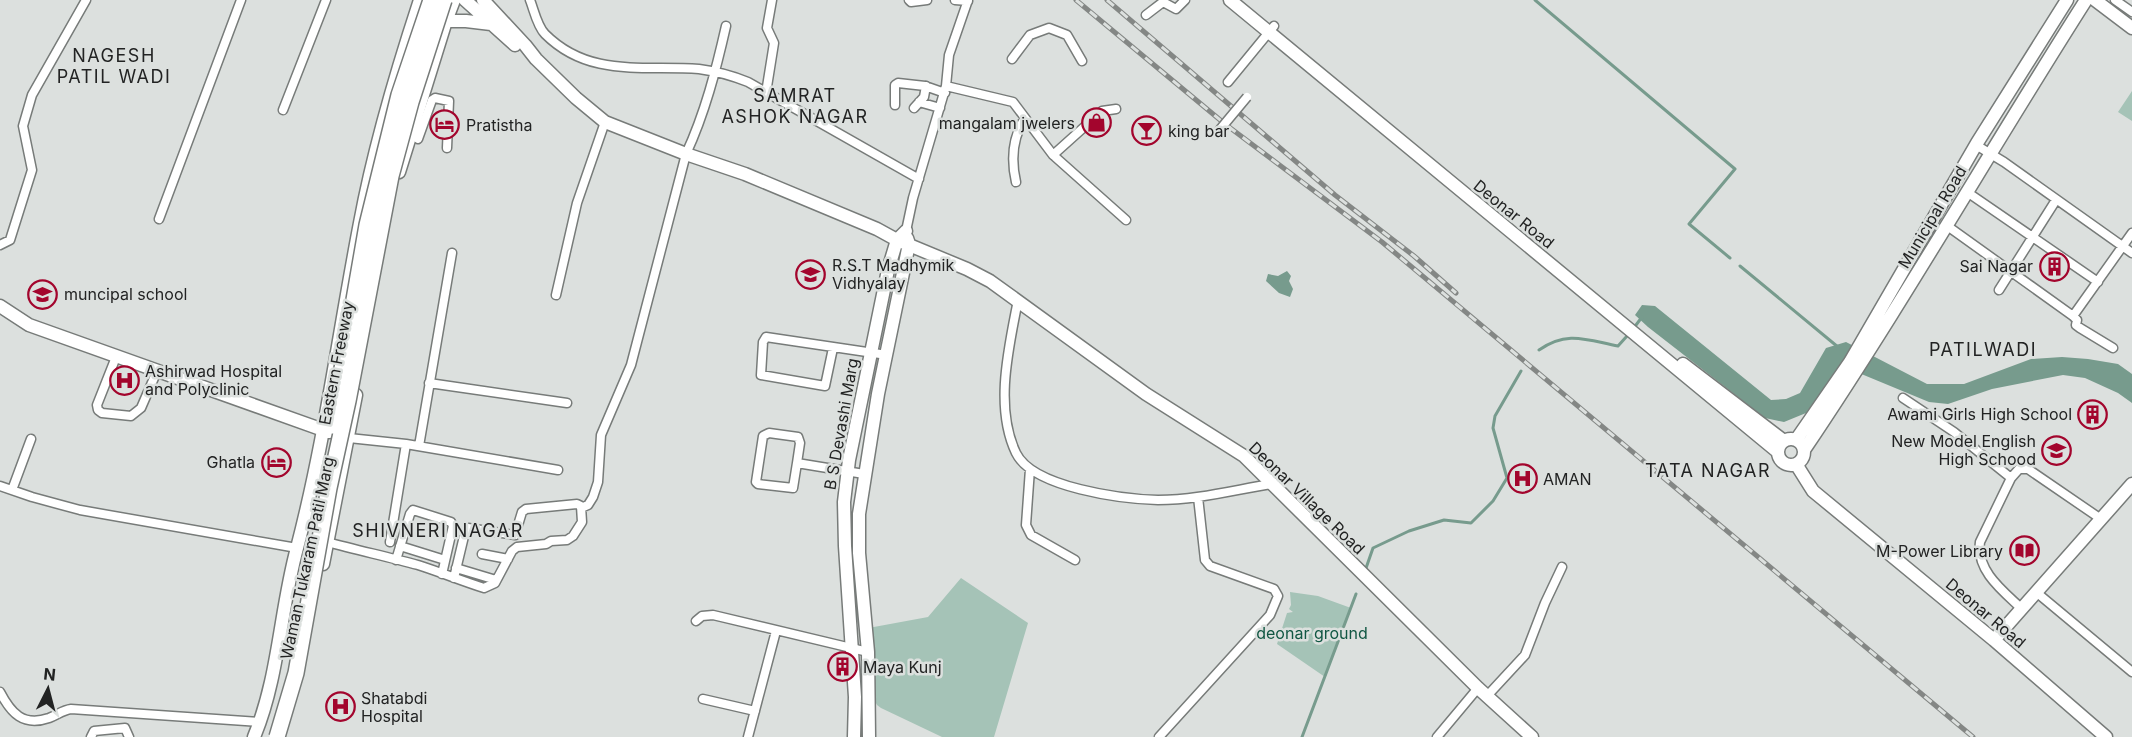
<svg xmlns="http://www.w3.org/2000/svg" width="2132" height="737" viewBox="0 0 2132 737" font-family="Inter,sans-serif">
	<rect width="100%" height="100%" fill="#dce0de"/>
	<path fill="#a5c3b7" d="M 2132,91 L 2132,121 L 2118,112 Z
		M 961,578 L 1028,623 L 994,737 L 942,737 L 881,708 L 877,705 L 874,699 L 863,629 L 928,617 Z
		M 1290,592 L 1318,596 L 1351,608 L 1325,677 L 1277,644 L 1287,613 L 1293,612 L 1289,609 L 1291,605 Z"/>
	<path fill="#779b8d" d="M 1287,271 L 1291,276 L 1289,281 L 1293,289 L 1290,297 L 1279,293 L 1266,281 L 1268,274 L 1278,276 Z
		M 1642,305 L 1655,306 L 1771,400 L 1786,399 L 1800,393 L 1826,348 L 1846,342 L 1927,384 L 1964,384 L 2031,359 L 2062,357 L 2088,359 L 2118,364 L 2132,374 L 2132,403 L 2118,393 L 2085,378 L 2063,375 L 1992,389 L 1948,404 L 1929,402 L 1842,366 L 1806,413 L 1784,422 L 1765,418 L 1648,327 L 1635,315 Z"/>
	<g fill="none" stroke-linecap="round" stroke-linejoin="round">
		<path stroke="#779b8d" stroke-width="3" d="M 1535,0 L 1735,169 L 1689,224 L 1730,258
			M 1740,266 L 1838,347
			M 1636,325 L 1642,317
			M 1539,350 C 1567,330 1587,340 1618,346 L 1627,336
			M 1365,571 L 1373,548 L 1409,531 L 1444,520 L 1471,523 L 1493,501 L 1507,478 L 1493,428 L 1495,416 L 1521,371
			M 1302,737 L 1356,594"/>
		<defs>
			<path id="street" d="M 530,0 C 534,10 537,26 545,34 C 589,78 643,65 699,69 C 715,71 733,76 748,82 L 919,179
				M 909,0 L 911,2 L 927,0
				M 955,0 L 968,1
				M 2115,0 L 2132,12
				M 1146,15 L 1163,2 L 1176,9 L 1185,0
				M 1012,59 L 1030,35 L 1049,28 L 1067,35 L 1082,61
				M 1228,82 L 1274,26
				M 946,86 L 949,55 L 968,0
				M 766,93 L 774,43 L 767,28 L 772,0
				M 919,102 L 940,108
				M 895,105 L 895,85 L 898,83 L 925,86 L 945,93
				M 914,108 L 924,97 L 926,86
				M 283,110 L 326,0
				M 418,139 L 432,100 L 435,98 L 449,101 L 447,148
				M 1976,145 L 2004,162 L 2132,253
				M 1053,155 L 1102,111 L 1116,109
				M 1016,182 C 1011,160 1012,138 1025,118
				M 1967,192 L 2098,282
				M 159,219 L 241,0
				M 1946,225 L 2073,316 L 2077,320 L 2076,325 L 2080,328 L 2113,348
				M 906,231 L 913,198 L 946,86 L 1013,102 L 1053,155 L 1126,220
				M 0,245 L 10,240 L 32,170 L 23,126 L 32,95 L 86,0
				M 1999,290 L 2056,200
				M 556,295 L 577,203 L 605,122
				M 1018,300 C 1009,347 994,407 1016,453 C 1033,488 1123,499 1158,500 C 1196,500 1234,490 1271,484
				M 2073,316 L 2132,233
				M 833,348 L 825,386 L 761,375 L 763,342 L 766,337 L 887,355
				M 116,357 L 97,405 L 98,410 L 102,413 L 131,416 L 141,408 L 157,371
				M 429,383 L 567,403
				M 1903,398 L 1954,432 L 2011,478
				M 349,438 L 406,444 L 558,470
				M 419,446 L 452,253
				M 797,463 L 793,488 L 758,484 L 756,482 L 763,436 L 769,433 L 798,437 L 800,443 L 797,463 L 864,474
				M 1030,469 L 1026,525 L 1031,535 L 1075,560
				M 0,486 L 32,497 L 80,510 L 297,548
				M 12,490 L 31,439
				M 581,508 L 588,505 L 593,497 L 598,482 L 601,435 L 631,365 L 686,154 C 705,113 716,70 726,26
				M 327,542 C 357,550 388,557 418,565 C 440,572 462,581 484,588 L 495,583 L 512,551 L 517,547 L 546,544 L 551,541 L 567,540 L 573,536 L 582,522 L 581,506 L 577,504 L 526,509 L 522,512 L 515,535 L 468,528 L 465,532 L 454,578
				M 390,542 L 406,444
				M 400,546 L 445,560
				M 482,554 L 508,559
				M 396,560 L 410,514 L 413,510 L 451,522 L 453,526 L 442,574
				M 456,568 L 496,580
				M 2036,592 L 2132,672
				M 2022,609 C 2003,591 1976,571 1980,542 L 2011,478 L 2019,469 L 2028,469 L 2101,519
				M 696,621 L 702,616 L 713,615 L 868,652
				M 0,692 C 11,713 23,727 49,718 C 57,715 63,710 71,709 L 260,722
				M 1487,696 L 1525,655 L 1545,603 L 1562,567
				M 703,699 L 755,711
				M 91,737 L 94,731 L 125,728 L 129,737
				M 748,737 L 776,631
				M 1159,737 L 1270,615 L 1278,596 L 1274,589 L 1210,566 L 1205,560 L 1198,497
				M 1437,737 L 1478,688"/>
			<path id="secondary" d="M 465,0 L 515,45
				M 483,0 L 525,45 L 536,59 L 576,98 L 605,122 L 686,154 L 745,174 L 877,229 L 897,240 L 967,269 L 990,281 L 1146,394 L 1244,456 L 1478,688 L 1532,737
				M 1230,0 L 1778,452
				M 2095,0 L 2132,28
				M 446,21 L 466,21 L 491,24
				M 399,172 L 446,21 L 454,0
				M 0,306 L 29,325 L 329,432
				M 1683,364 L 1784,441
				M1778 452a13 13 0 1 1 26 0a13 13 0 1 1-26 0Z
				M 1796,440 L 1850,362 L 1977,143 L 2067,0
				M 1804,450 C 1903,303 1991,149 2086,0
				M 1796,464 L 1813,491 L 1994,640 L 2106,737
				M 323,564 L 356,395
				M 1994,640 L 2132,484
				M 254,737 C 279,677 280,610 297,548 C 325,441 339,331 360,223 C 374,147 396,73 420,0
				M 854,737 L 855,697 L 845,546 L 844,502 L 849,460 L 888,270 L 897,240 L 906,231
				M 869,737 L 868,652 L 859,553 L 859,514 L 878,394 L 909,244 L 907,238"/>
		</defs>
		<use href="#street" stroke="#777b79" stroke-width="11"/>
		<use href="#secondary" stroke="#777b79" stroke-width="15"/>
		<use href="#street" stroke="#fff" stroke-width="8"/>
		<use href="#secondary" stroke="#fff" stroke-width="12"/>
		<defs>
			<path id="rail" d="M 1076,0 L 1225,124 L 1382,242 L 1973,737
				M 1107,0 L 1335,195 L 1414,256 L 1456,293"/>
		</defs>
		<use href="#rail" stroke="#848785" stroke-width="5"/>
		<use href="#rail" stroke="#dce0de" stroke-width="3" stroke-dasharray="9" stroke-linecap="butt"/>
		<defs>
			<path id="street-bridge" d="M 1217,133 L 1247,97"/>
			<path id="highway-bridge" d="M 332,426 L 367,225 L 399,95 L 431,0
				M 277,737 L 296,673 L 329,488 L 348,401 L 391,176 L 411,102 L 444,0"/>
		</defs>
		<use href="#street-bridge" stroke="#777b79" stroke-width="11" stroke-linecap="butt"/>
		<use href="#highway-bridge" stroke="#777b79" stroke-width="18" stroke-linecap="butt"/>
		<use href="#street-bridge" stroke="#fff" stroke-width="8"/>
		<use href="#highway-bridge" stroke="#fff" stroke-width="15"/>
	</g>
	<defs>
		<symbol id="shop-ring" viewBox="-11 -11 22 22"><circle r="9.5" fill="#dce0de" stroke="#a3052d" stroke-width="1.5"/><path d="M-5-2.5h2.3a2.7 3.5 0 0 1 5.4 0H5L5.5 6h-11ZM-1.5-2.5h3a1.5 2.3 0 0 0-3 0Z" fill="#a3052d"/></symbol>
		<symbol id="hotel-ring" viewBox="-11 -11 22 22"><circle r="9.5" fill="#dce0de" stroke="#a3052d" stroke-width="1.5"/><path d="M-6-4.5h1.5V1H6V5H4.5V3h-9V5H-6ZM-4 0a1.8 1.8 0 1 1 3.6 0ZM.5 0V-2.5h3Q6-2.5 6 0Z" fill="#a3052d"/></symbol>
		<symbol id="bar-ring" viewBox="-11 -11 22 22"><circle r="9.5" fill="#dce0de" stroke="#a3052d" stroke-width="1.5"/><path d="M-6-5H6L.8 .8V4.5H3.5V6h-7V4.5H-.8V.8Z" fill="#a3052d"/></symbol>
		<symbol id="building-ring" viewBox="-11 -11 22 22"><circle r="9.5" fill="#dce0de" stroke="#a3052d" stroke-width="1.5"/><path d="M-4-6H4V6H1V3H-1V6H-4ZM-2.5-4.3h1.7v1.8h-1.7ZM.8-4.3h1.7v1.8H.8ZM-2.5-1h1.7V.8h-1.7ZM.8-1h1.7V.8H.8Z" fill="#a3052d"/></symbol>
		<symbol id="school-ring" viewBox="-11 -11 22 22"><circle r="9.5" fill="#dce0de" stroke="#a3052d" stroke-width="1.5"/><path d="M0-5L7-2L0 1L-7-2ZM-4 1L0 2.5L4 1V4Q0 6-4 4Z" fill="#a3052d"/></symbol>
		<symbol id="hospital-ring" viewBox="-11 -11 22 22"><circle r="9.5" fill="#dce0de" stroke="#a3052d" stroke-width="1.5"/><path d="M-5-5h3v3.5h4V-5h3V5h-3V1.5h-4V5h-3Z" fill="#a3052d"/></symbol>
		<symbol id="library-ring" viewBox="-11 -11 22 22"><circle r="9.5" fill="#dce0de" stroke="#a3052d" stroke-width="1.5"/><path d="M-6-4Q-3-5.5-.7-3.5V5Q-3 3-6 4ZM6-4Q3-5.5 .7-3.5V5Q3 3 6 4Z" fill="#a3052d"/></symbol>
	</defs>
	<g fill-rule="evenodd">
		<use href="#shop-ring" x="1080" y="106" width="33" height="33"/>
		<use href="#hotel-ring" x="428" y="108" width="33" height="33"/>
		<use href="#bar-ring" x="1130" y="114" width="33" height="33"/>
		<use href="#building-ring" x="2038" y="250" width="33" height="33"/>
		<use href="#school-ring" x="794" y="258" width="33" height="33"/>
		<use href="#school-ring" x="26" y="278" width="33" height="33"/>
		<use href="#hospital-ring" x="108" y="364" width="33" height="33"/>
		<use href="#building-ring" x="2076" y="398" width="33" height="33"/>
		<use href="#school-ring" x="2040" y="434" width="33" height="33"/>
		<use href="#hotel-ring" x="260" y="446" width="33" height="33"/>
		<use href="#hospital-ring" x="1506" y="462" width="33" height="33"/>
		<use href="#library-ring" x="2008" y="534" width="33" height="33"/>
		<use href="#building-ring" x="826" y="650" width="33" height="33"/>
		<use href="#hospital-ring" x="324" y="690" width="33" height="33"/>
	</g>
	<g text-anchor="middle" stroke-width="5" stroke-linejoin="round" paint-order="stroke">
		<g font-size="16" fill="#222323" stroke="#dce0de" text-anchor="start">
			<text x="1075" y="129" text-anchor="end">mangalam jwelers</text>
			<text x="466" y="131">Pratistha</text>
			<text x="1168" y="137">king bar</text>
			<text x="832" y="271">R.S.T Madhymik<tspan x="832" dy="18">Vidhyalay</tspan></text>
			<text x="2033" y="272" text-anchor="end">Sai Nagar</text>
			<text x="64" y="300">muncipal school</text>
			<text x="145" y="377">Ashirwad Hospital<tspan x="145" dy="18">and Polyclinic</tspan></text>
			<text x="2072" y="420" text-anchor="end">Awami Girls High School</text>
			<text x="2036" y="447" text-anchor="end">New Model English<tspan x="2036" dy="18">High Schood</tspan></text>
			<text x="255" y="468" text-anchor="end">Ghatla</text>
			<text x="1543" y="485">AMAN</text>
			<text x="2003" y="557" text-anchor="end">M-Power Library</text>
			<text x="863" y="673">Maya Kunj</text>
			<text x="361" y="704">Shatabdi<tspan x="361" dy="18">Hospital</tspan></text>
		</g>
		<g font-size="16" fill="#222323" stroke="#dce0de">
			<text transform="translate(1514 214) rotate(39)" y="6">Deonar Road</text>
			<text transform="translate(1932 217) rotate(-59)" y="6">Municipal Road</text>
			<text transform="translate(336 363) rotate(-79)" y="6">Eastern Freeway</text>
			<text transform="translate(841 424) rotate(-80)" y="6">B S Devashi Marg</text>
			<text transform="translate(1307 498) rotate(44)" y="6">Deonar Village Road</text>
			<text transform="translate(307 558) rotate(-78)" y="6">Waman Tukaram Patil Marg</text>
			<text transform="translate(1986 613) rotate(40)" y="6">Deonar Road</text>
		</g>
		<g font-size="16" fill="#115743" stroke="#dce0de">
			<text x="1312" y="639">deonar ground</text>
		</g>
		<g font-size="18" letter-spacing="1.5" fill="#222323" stroke="#dce0de">
			<text x="114" y="62">NAGESH<tspan x="114" dy="21">PATIL WADI</tspan></text>
			<text x="795" y="102">SAMRAT<tspan x="795" dy="21">ASHOK NAGAR</tspan></text>
			<text x="1983" y="356">PATILWADI</text>
			<text x="1708" y="477">TATA NAGAR</text>
			<text x="438" y="537">SHIVNERI NAGAR</text>
		</g>
	</g>
	<g transform="translate(48 689) rotate(6)" stroke="#dce0de" stroke-width="4.5" paint-order="stroke">
	<path d="M0-4.5L10 22L0 15L-10 22Z" fill="#222323"/>
	<text y="-9" font-size="16" font-weight="bold" text-anchor="middle" fill="#222323">N</text>
	</g>
</svg>
